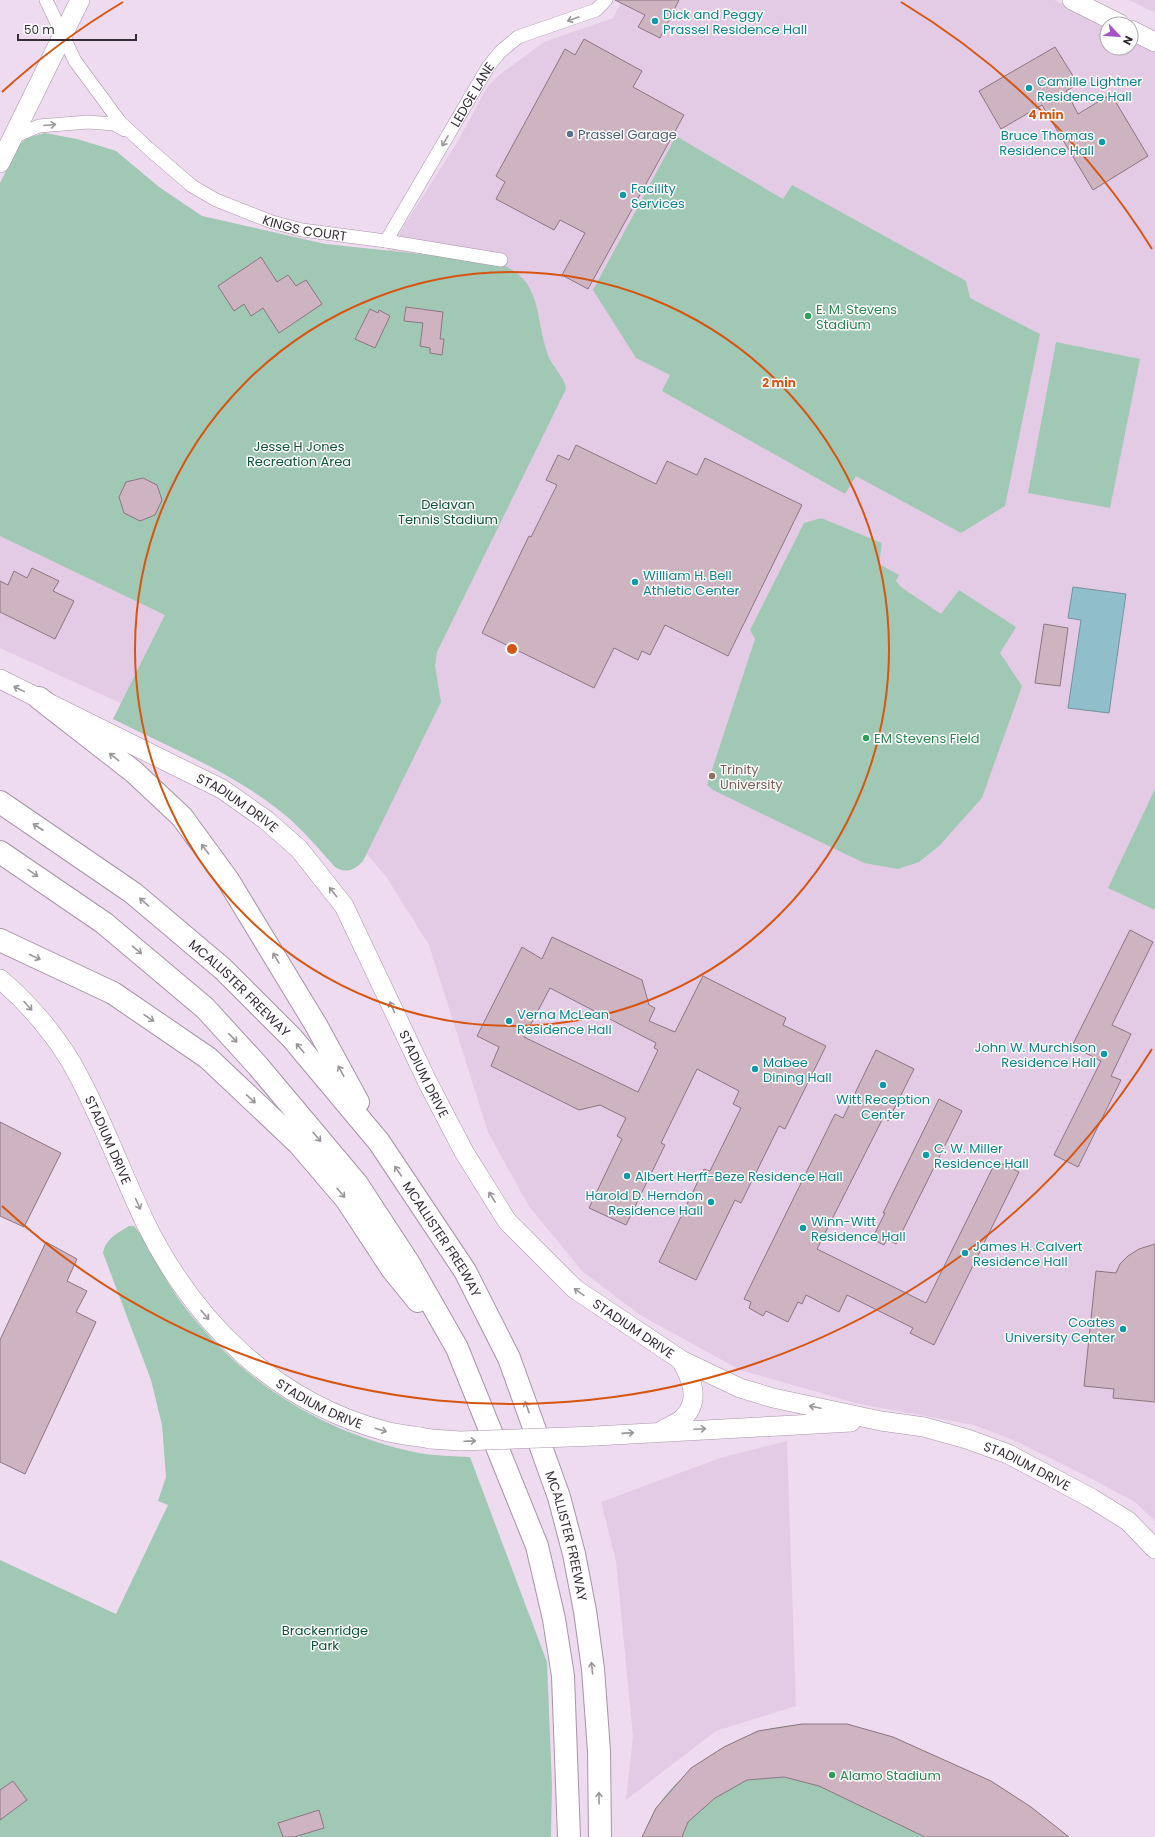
<svg xmlns="http://www.w3.org/2000/svg" width="1155" height="1837" viewBox="0 0 1155 1837" font-family="Poppins,sans-serif">
	<rect width="100%" height="100%" fill="#efdbf0"/>
	<path fill="#e4cbe5" d="M 622,0 L 1054,0 L 1107,26 L 1107,48 L 1131,48 L 1131,37 L 1155,49 L 1155,1521 L 1135,1502 L 1094,1480 L 1018,1442 L 974,1425 L 859,1404 L 740,1370 L 640,1315 L 582,1271 L 528,1205 L 488,1132 L 429,945 L 385,875 L 336,819 L 129,707 L 0,648 L 0,208 L 77,139 L 116,151 L 159,187 L 202,216 L 325,244 L 388,251 L 458,141 L 487,87 L 498,76 L 544,42 L 613,18 Z
		M 1129,0 L 1155,0 L 1155,13 Z
		M 787,1441 L 796,1706 L 716,1731 L 626,1800 L 633,1736 L 616,1562 L 601,1502 L 720,1458 Z"/>
	<path fill="#a1c8b4" d="M 45,133 L 77,139 L 116,151 L 159,187 L 202,216 L 325,244 L 496,262 C 544,279 534,316 548,355 C 552,367 565,377 566,389 L 437,652 L 435,666 L 441,702 L 363,861 C 355,870 346,874 335,867 C 319,849 303,830 285,815 C 234,773 171,748 113,719 L 165,615 L 0,536 L 0,183 L 20,144 L 27,138 Z
		M 676,136 L 783,199 L 792,185 L 966,281 L 970,298 L 1040,334 L 1005,506 L 961,533 L 856,476 L 845,494 L 662,391 L 670,375 L 636,358 L 593,290 Z
		M 1056,342 L 1140,359 L 1110,508 L 1028,493 Z
		M 821,518 L 882,543 L 879,564 L 899,575 L 896,581 L 901,587 L 941,614 L 959,590 L 1016,627 L 1000,653 L 1022,686 L 982,798 L 939,846 L 919,862 L 898,869 L 864,863 L 713,790 L 707,785 L 755,639 L 750,630 L 804,523 Z
		M 1155,789 L 1155,910 L 1108,888 Z
		M 129,1226 L 134,1226 L 141,1235 C 155,1258 167,1284 183,1305 C 243,1383 323,1433 419,1453 C 435,1456 453,1456 470,1457 L 547,1662 L 552,1785 L 551,1837 L 0,1837 L 0,1560 L 116,1614 L 168,1505 L 158,1501 L 166,1477 L 162,1425 L 151,1380 L 103,1253 C 106,1238 118,1233 129,1226 Z
		M 802,1724 L 847,1724 L 893,1737 L 991,1781 L 1031,1807 L 1068,1837 L 643,1837 C 657,1788 711,1749 757,1732 C 771,1727 788,1726 802,1724 Z"/>
	<path fill="#90beca" stroke="#75929d" d="M 1073,587 L 1126,594 L 1109,713 L 1068,708 L 1081,620 L 1068,618 Z"/>
	<path fill="#ceb4c1" stroke="#8c7581" fill-rule="evenodd" d="M 615,0 L 679,0 L 660,38 L 638,27 L 645,15 Z
		M 584,39 L 642,71 L 633,87 L 684,115 L 588,289 L 562,275 L 585,233 L 560,220 L 554,230 L 496,199 L 505,182 L 496,176 L 565,49 L 575,55 Z
		M 1055,47 L 1078,84 L 1066,91 L 1078,114 L 1111,94 L 1148,156 L 1093,190 L 1042,105 L 1001,129 L 979,91 Z
		M 261,257 L 277,282 L 288,275 L 296,286 L 306,280 L 322,304 L 279,333 L 263,308 L 251,316 L 244,304 L 234,311 L 218,286 Z
		M 406,307 L 443,312 L 440,339 L 444,339 L 442,355 L 430,353 L 430,348 L 420,346 L 423,323 L 404,321 Z
		M 370,309 L 378,313 L 379,310 L 390,316 L 375,348 L 355,339 Z
		M 576,445 L 656,484 L 667,461 L 697,475 L 705,458 L 802,505 L 728,656 L 665,625 L 650,655 L 642,651 L 638,660 L 614,648 L 594,688 L 482,633 L 529,536 L 531,537 L 557,485 L 546,480 L 558,455 L 569,460 Z
		M 143,478 L 157,485 L 162,500 L 155,515 L 140,521 L 124,513 L 119,497 L 126,482 Z
		M 32,568 L 59,581 L 53,591 L 74,601 L 55,639 L 0,612 L 0,581 L 8,585 L 14,571 L 27,578 Z
		M 1044,624 L 1068,628 L 1060,686 L 1035,683 Z
		M 1130,930 L 1153,942 L 1112,1025 L 1131,1034 L 1111,1076 L 1121,1080 L 1078,1167 L 1054,1155 L 1101,1061 L 1072,1046 Z
		M 552,937 L 642,980 L 649,1005 L 655,1008 L 649,1021 L 675,1032 L 703,976 L 786,1018 L 783,1025 L 826,1046 L 785,1129 L 779,1126 L 741,1203 L 735,1200 L 696,1280 L 659,1262 L 704,1169 L 710,1171 L 741,1108 L 733,1104 L 739,1091 L 697,1069 L 661,1143 L 665,1145 L 626,1225 L 589,1208 L 622,1139 L 617,1136 L 626,1118 L 600,1105 L 579,1110 L 491,1066 L 499,1047 L 477,1036 L 522,947 L 542,959 ZM 550,988 L 656,1043 L 654,1048 L 658,1050 L 638,1092 L 524,1037 Z
		M 876,1050 L 914,1069 L 888,1121 L 883,1118 L 817,1249 L 926,1303 L 996,1161 L 1019,1172 L 934,1345 L 910,1333 L 913,1328 L 847,1295 L 839,1312 L 806,1295 L 802,1304 L 798,1302 L 788,1322 L 766,1311 L 763,1316 L 749,1308 L 751,1302 L 744,1299 L 835,1114 L 843,1118 Z
		M 939,1099 L 962,1111 L 896,1244 L 887,1239 L 884,1245 L 872,1239 L 885,1213 L 883,1213 Z
		M 0,1122 L 61,1153 L 24,1227 L 0,1216 Z
		M 46,1242 L 77,1259 L 67,1281 L 87,1291 L 76,1312 L 96,1322 L 25,1474 L 0,1462 L 0,1340 Z
		M 1155,1244 L 1155,1402 L 1113,1398 L 1114,1389 L 1084,1386 L 1096,1271 L 1116,1273 L 1120,1264 L 1128,1256 L 1139,1249 Z
		M 802,1724 L 847,1724 L 893,1737 L 991,1781 L 1031,1807 L 1069,1837 L 925,1837 L 819,1786 L 784,1777 L 747,1780 L 715,1798 L 688,1822 L 682,1837 L 642,1837 L 656,1808 L 691,1768 L 724,1747 L 758,1731 Z
		M 13,1781 L 27,1800 L 0,1820 L 0,1790 Z
		M 319,1810 L 324,1828 L 294,1837 L 283,1837 L 278,1823 Z"/>
	<g fill="none" stroke-linecap="round" stroke-linejoin="round">
		<defs>
			<g id="street">
				<path id="s1" d="M 46,0 L 75,61 L 120,122 L 149,149 L 192,186 L 216,200 L 272,222 L 302,230 L 386,241 L 501,260"/>
				<path d="M 13,137 L 39,126 L 88,122 L 114,124 L 125,130"/>
				<path id="s2" d="M 386,241 L 488,67 L 500,52 L 518,37 L 596,10 L 606,0"/>
			</g>
			<g id="secondary">
				<path d="M 1072,0 L 1120,24"/>
				<path d="M 1131,30 L 1155,42"/>
				<path d="M 0,163 L 80,0"/>
				<path id="s3" d="M 0,679 L 222,789 L 266,820 L 299,849 L 344,906 L 428,1083 L 464,1152 L 507,1221 L 575,1289 L 681,1360 L 740,1388 L 773,1398 L 881,1421 L 924,1427 L 967,1439 L 1008,1454 L 1091,1498 L 1128,1521 L 1155,1549"/>
				<path id="s4" d="M 0,979 C 27,1002 52,1031 71,1062 C 100,1113 120,1169 145,1222 C 194,1322 275,1402 385,1431 C 400,1435 416,1436 431,1439"/>
				<path d="M 663,1430 C 669,1426 679,1423 684,1417 C 701,1400 691,1378 681,1360"/>
				<path d="M 595,1436 L 851,1422"/>
			</g>
			<g id="highway">
				<path d="M 39,698 L 134,772 L 182,817 L 228,880 L 316,1025 L 358,1102"/>
				<path id="s5" d="M 0,802 L 133,893 L 223,969 L 292,1038 L 379,1142 L 465,1271 L 509,1358 L 559,1497 L 574,1554 L 585,1611 L 593,1669 L 599,1751 L 600,1837"/>
				<path d="M 0,852 L 104,923 L 205,1008 L 258,1066 L 357,1184 L 408,1262 L 457,1348 L 537,1546 L 554,1619 L 563,1676 L 569,1837"/>
				<path d="M 0,940 L 113,993 L 208,1058 L 299,1144 L 346,1199 L 392,1269 L 418,1301"/>
			</g>
		</defs>
		<use href="#street" stroke="#a694a7" stroke-width="14"/>
		<use href="#secondary" stroke="#a694a7" stroke-width="20"/>
		<use href="#highway" stroke="#a694a7" stroke-width="24"/>
		<use href="#street" stroke="#fff" stroke-width="13"/>
		<use href="#secondary" stroke="#fff" stroke-width="19"/>
		<use href="#highway" stroke="#fff" stroke-width="22"/>
		<defs>
			<path id="secondary-bridge" d="M 431,1439 L 460,1441 L 595,1436"/>
		</defs>
		<use href="#secondary-bridge" stroke="#a694a7" stroke-width="20" stroke-linecap="butt"/>
		<use href="#secondary-bridge" stroke="#fff" stroke-width="19"/>
	</g>
	<defs><path id="oneway-shaft" d="M-6 0H5M1.5-3L5.5 0L1.5 3" fill="none" stroke-width="1.6" stroke-linecap="round" stroke-linejoin="round"/></defs>
	<g stroke="#9a969a">
		<use href="#oneway-shaft" transform="translate(573 19) rotate(160)"/>
		<use href="#oneway-shaft" transform="translate(50 125) rotate(-5)"/>
		<use href="#oneway-shaft" transform="translate(445 141) rotate(120)"/>
		<use href="#oneway-shaft" transform="translate(19 689) rotate(-154)"/>
		<use href="#oneway-shaft" transform="translate(114 757) rotate(-142)"/>
		<use href="#oneway-shaft" transform="translate(38 827) rotate(-147)"/>
		<use href="#oneway-shaft" transform="translate(205 849) rotate(-127)"/>
		<use href="#oneway-shaft" transform="translate(33 873) rotate(35)"/>
		<use href="#oneway-shaft" transform="translate(333 892) rotate(-128)"/>
		<use href="#oneway-shaft" transform="translate(144 902) rotate(-139)"/>
		<use href="#oneway-shaft" transform="translate(137 950) rotate(39)"/>
		<use href="#oneway-shaft" transform="translate(35 957) rotate(25)"/>
		<use href="#oneway-shaft" transform="translate(276 958) rotate(-121)"/>
		<use href="#oneway-shaft" transform="translate(28 1006) rotate(48)"/>
		<use href="#oneway-shaft" transform="translate(392 1007) rotate(-115)"/>
		<use href="#oneway-shaft" transform="translate(149 1018) rotate(34)"/>
		<use href="#oneway-shaft" transform="translate(233 1038) rotate(47)"/>
		<use href="#oneway-shaft" transform="translate(300 1048) rotate(-130)"/>
		<use href="#oneway-shaft" transform="translate(341 1071) rotate(-118)"/>
		<use href="#oneway-shaft" transform="translate(251 1099) rotate(43)"/>
		<use href="#oneway-shaft" transform="translate(317 1137) rotate(50)"/>
		<use href="#oneway-shaft" transform="translate(398 1171) rotate(-124)"/>
		<use href="#oneway-shaft" transform="translate(341 1193) rotate(50)"/>
		<use href="#oneway-shaft" transform="translate(492 1197) rotate(-122)"/>
		<use href="#oneway-shaft" transform="translate(138 1204) rotate(66)"/>
		<use href="#oneway-shaft" transform="translate(579 1292) rotate(-145)"/>
		<use href="#oneway-shaft" transform="translate(205 1315) rotate(50)"/>
		<use href="#oneway-shaft" transform="translate(527 1407) rotate(-110)"/>
		<use href="#oneway-shaft" transform="translate(815 1407) rotate(-168)"/>
		<use href="#oneway-shaft" transform="translate(700 1429) rotate(-3)"/>
		<use href="#oneway-shaft" transform="translate(381 1430) rotate(17)"/>
		<use href="#oneway-shaft" transform="translate(628 1433) rotate(-4)"/>
		<use href="#oneway-shaft" transform="translate(470 1441) rotate(-2)"/>
		<use href="#oneway-shaft" transform="translate(592 1668) rotate(-96)"/>
		<use href="#oneway-shaft" transform="translate(599 1798) rotate(-91)"/>
	</g>
	<g fill="none" stroke="#d65510" stroke-width="2">
		<circle cx="512" cy="649" r="377"/>
		<path d="M1152 1049A755 755 0 0 1 2 1206M2 92A755 755 0 0 1 123 2M901 2A755 755 0 0 1 1152 249"/>
	</g>
	<g fill="#0f9aa8" stroke="#fff" stroke-width="1.5">
		<circle cx="655" cy="21" r="4"/>
		<circle cx="1029" cy="88" r="4"/>
		<circle cx="1102" cy="142" r="4"/>
		<circle cx="623" cy="195" r="4"/>
		<circle cx="635" cy="582" r="4"/>
		<circle cx="509" cy="1021" r="4"/>
		<circle cx="1104" cy="1054" r="4"/>
		<circle cx="755" cy="1069" r="4"/>
		<circle cx="883" cy="1085" r="4"/>
		<circle cx="926" cy="1155" r="4"/>
		<circle cx="627" cy="1176" r="4"/>
		<circle cx="711" cy="1202" r="4"/>
		<circle cx="803" cy="1228" r="4"/>
		<circle cx="965" cy="1253" r="4"/>
		<circle cx="1123" cy="1329" r="4"/>
	</g>
	<circle fill="#5c6f8a" stroke="#fff" stroke-width="1.5" cx="570" cy="134" r="4"/>
	<g fill="#2e9e5b" stroke="#fff" stroke-width="1.5">
		<circle cx="808" cy="316" r="4"/>
		<circle cx="866" cy="738" r="4"/>
		<circle cx="832" cy="1775" r="4"/>
	</g>
	<circle fill="#8d6e63" stroke="#fff" stroke-width="1.5" cx="712" cy="776" r="4"/>
	<g text-anchor="middle" stroke-width="3" stroke-linejoin="round" paint-order="stroke">
		<g font-size="13" fill="#0d838f" stroke="#fff" text-anchor="start">
			<text x="663" y="19">Dick and Peggy<tspan x="663" dy="15">Prassel Residence Hall</tspan></text>
			<text x="1037" y="86">Camille Lightner<tspan x="1037" dy="15">Residence Hall</tspan></text>
			<text x="1094" y="140" text-anchor="end">Bruce Thomas<tspan x="1094" dy="15">Residence Hall</tspan></text>
			<text x="631" y="193">Facility<tspan x="631" dy="15">Services</tspan></text>
			<text x="643" y="580">William H. Bell<tspan x="643" dy="15">Athletic Center</tspan></text>
			<text x="517" y="1019">Verna McLean<tspan x="517" dy="15">Residence Hall</tspan></text>
			<text x="1096" y="1052" text-anchor="end">John W. Murchison<tspan x="1096" dy="15">Residence Hall</tspan></text>
			<text x="763" y="1067">Mabee<tspan x="763" dy="15">Dining Hall</tspan></text>
			<text x="883" y="1104" text-anchor="middle">Witt Reception<tspan x="883" dy="15">Center</tspan></text>
			<text x="934" y="1153">C. W. Miller<tspan x="934" dy="15">Residence Hall</tspan></text>
			<text x="635" y="1181">Albert Herff-Beze Residence Hall</text>
			<text x="703" y="1200" text-anchor="end">Harold D. Herndon<tspan x="703" dy="15">Residence Hall</tspan></text>
			<text x="811" y="1226">Winn-Witt<tspan x="811" dy="15">Residence Hall</tspan></text>
			<text x="973" y="1251">James H. Calvert<tspan x="973" dy="15">Residence Hall</tspan></text>
			<text x="1115" y="1327" text-anchor="end">Coates<tspan x="1115" dy="15">University Center</tspan></text>
		</g>
		<g font-size="13" fill="#352d35" stroke="#fff">
			<text dy="5" stroke="none"><textPath href="#s2" startOffset="170">LEDGE LANE</textPath></text>
			<text dy="5" stroke="none"><textPath href="#s1" startOffset="361">KINGS COURT</textPath></text>
			<text dy="5" stroke="none"><textPath href="#s3" startOffset="268">STADIUM DRIVE</textPath></text>
			<text dy="5" stroke="none"><textPath href="#s5" startOffset="304">MCALLISTER FREEWAY</textPath></text>
			<text dy="5" stroke="none"><textPath href="#s3" startOffset="604">STADIUM DRIVE</textPath></text>
			<text dy="5" stroke="none"><textPath href="#s4" startOffset="196">STADIUM DRIVE</textPath></text>
			<text dy="5" stroke="none"><textPath href="#s5" startOffset="628">MCALLISTER FREEWAY</textPath></text>
			<text dy="5" stroke="none"><textPath href="#s3" startOffset="940">STADIUM DRIVE</textPath></text>
			<text dy="5" stroke="none"><textPath href="#s4" startOffset="543">STADIUM DRIVE</textPath></text>
			<text dy="5" stroke="none"><textPath href="#s3" startOffset="1361">STADIUM DRIVE</textPath></text>
			<text dy="5" stroke="none"><textPath href="#s5" startOffset="952">MCALLISTER FREEWAY</textPath></text>
		</g>
		<g font-size="13" fill="#4e5e75" stroke="#fff" text-anchor="start">
			<text x="578" y="139">Prassel Garage</text>
		</g>
		<g font-size="13" fill="#27864d" stroke="#fff" text-anchor="start">
			<text x="816" y="314">E. M. Stevens<tspan x="816" dy="15">Stadium</tspan></text>
			<text x="874" y="743">EM Stevens Field</text>
			<text x="840" y="1780">Alamo Stadium</text>
		</g>
		<g font-size="13" fill="#0c5338" stroke="#fff">
			<text x="299" y="451">Jesse H Jones<tspan x="299" dy="15">Recreation Area</tspan></text>
			<text x="448" y="509">Delavan<tspan x="448" dy="15">Tennis Stadium</tspan></text>
			<text x="325" y="1635">Brackenridge<tspan x="325" dy="15">Park</tspan></text>
		</g>
		<g font-size="13" fill="#785e54" stroke="#fff" text-anchor="start">
			<text x="720" y="774">Trinity<tspan x="720" dy="15">University</tspan></text>
		</g>
	</g>
	<circle cx="512" cy="649" r="6" fill="#d65510" stroke="#fff" stroke-width="2"/>
	<g font-size="12" text-anchor="middle" font-weight="bold" fill="#d65510" stroke="#fff" stroke-width="3" stroke-linejoin="round" paint-order="stroke">
		<text x="1046" y="119">4 min</text>
		<text x="779" y="387">2 min</text>
	</g>
	<g transform="translate(1119 36) rotate(116)"><circle r="19" fill="#ffffff" stroke="#aeabae"/>
	<path d="M0-3L7 15L0 10L-7 15Z" fill="#a554c5"/>
	<text y="-6" font-size="11" font-weight="bold" text-anchor="middle" fill="#352d35">N</text>
	</g>
	<path d="M18 34v6h118v-6" fill="none" stroke="#352d35" stroke-width="2"/>
	<text x="24" y="34" font-size="12" fill="#352d35" stroke="#ffffff" stroke-width="3" paint-order="stroke">50 m</text>
</svg>
